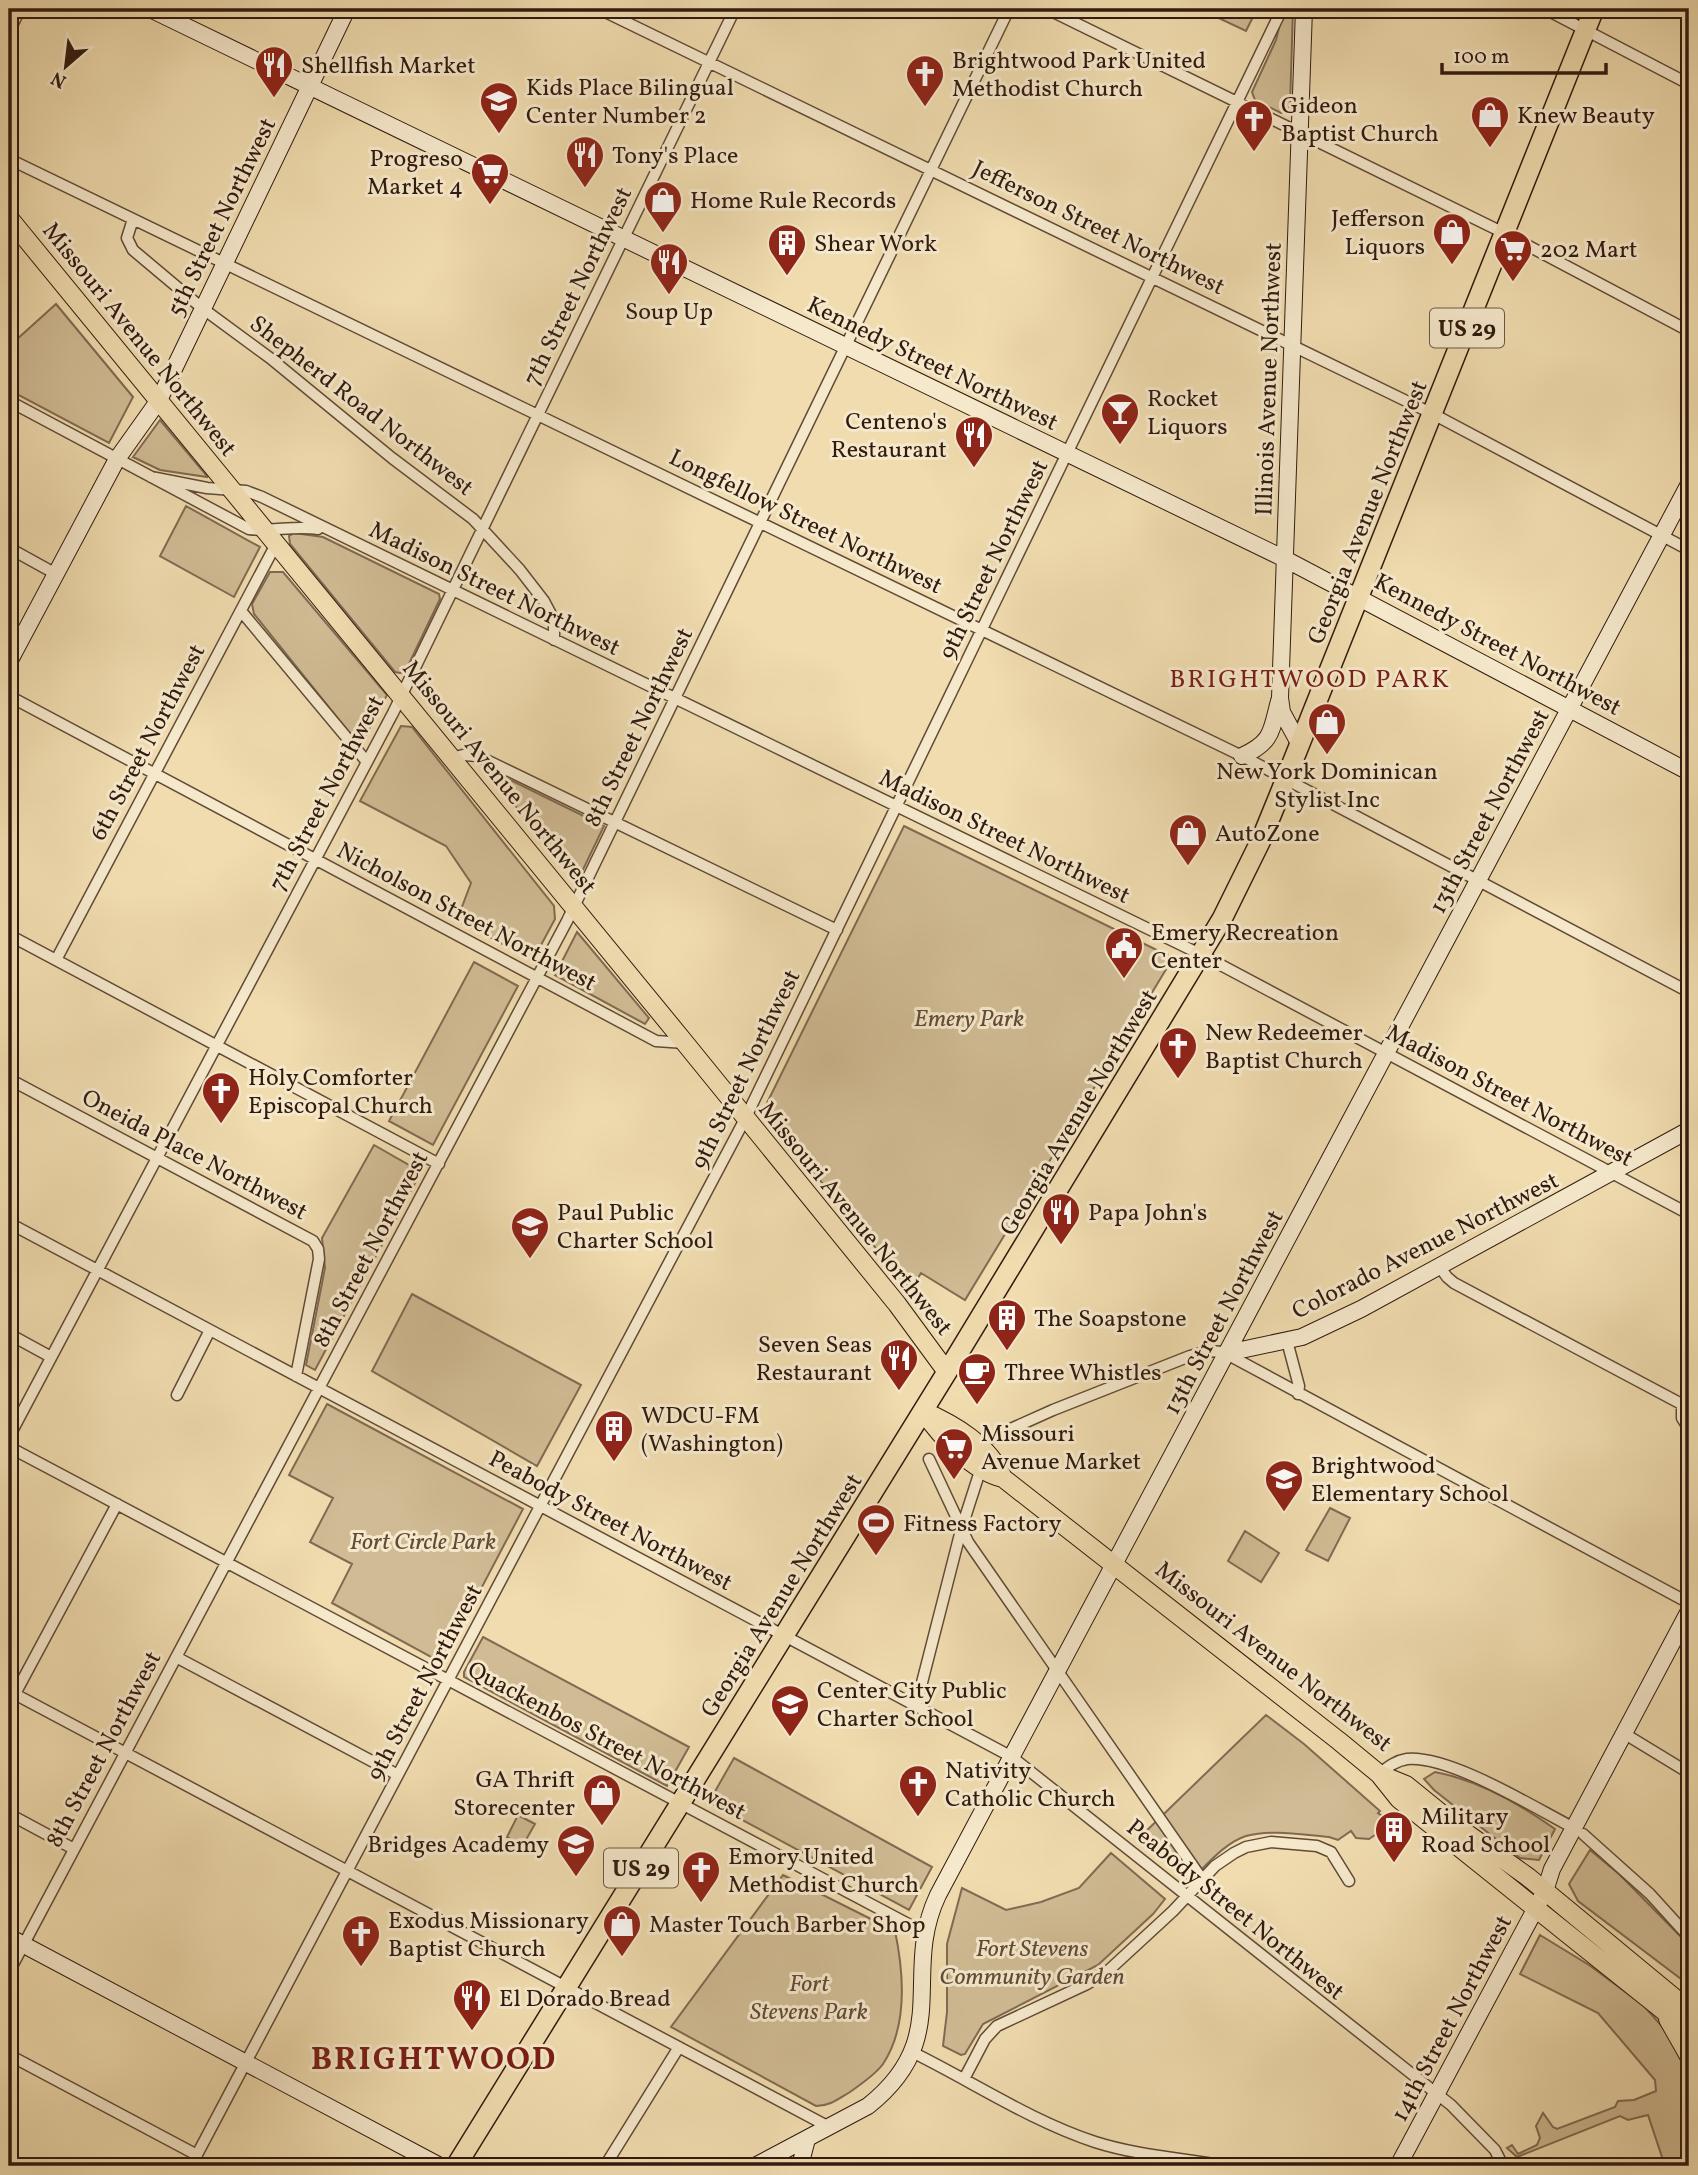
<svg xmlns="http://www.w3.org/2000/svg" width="1698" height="2175" viewBox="0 0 1698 2175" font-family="Vollkorn,serif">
	<rect width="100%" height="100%" fill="#f0dcaf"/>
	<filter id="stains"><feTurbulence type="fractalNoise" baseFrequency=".00286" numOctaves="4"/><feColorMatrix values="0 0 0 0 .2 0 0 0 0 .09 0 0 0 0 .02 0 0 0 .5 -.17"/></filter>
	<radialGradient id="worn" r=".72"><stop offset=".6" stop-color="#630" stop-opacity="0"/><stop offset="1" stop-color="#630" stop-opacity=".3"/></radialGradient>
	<path fill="#d0bb94" stroke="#806a52" stroke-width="2" d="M 1210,9 L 1257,9 L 1246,31 L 1208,13 Z
		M 1287,9 L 1293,9 L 1290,106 L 1285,112 L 1281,113 L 1255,100 L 1252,92 L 1276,40 L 1280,24 Z
		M 56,304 L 133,397 L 109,443 L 9,390 L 9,337 L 15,341 Z
		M 160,420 L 207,476 L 207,477 L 160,470 L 133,457 Z
		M 186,506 L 260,547 L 234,597 L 160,556 Z
		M 294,533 L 323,537 L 439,594 L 440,599 L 405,672 L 400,673 L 395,672 L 290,544 L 289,536 Z
		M 270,572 L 283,572 L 387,695 L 360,746 L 254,614 L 252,604 Z
		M 401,726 L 412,727 L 554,906 L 555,919 L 533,960 L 457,920 L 471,883 L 446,846 L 360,801 Z
		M 484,767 L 604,826 L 577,882 Z
		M 904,826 L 1173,958 L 965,1300 L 921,1273 L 916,1281 L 907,1286 L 763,1111 Z
		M 577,932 L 649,1018 L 645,1024 L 555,975 Z
		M 474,962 L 518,986 L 433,1145 L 389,1121 Z
		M 374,1145 L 421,1172 L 315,1370 L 306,1365 L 325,1268 L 322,1238 Z
		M 412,1294 L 581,1385 L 537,1466 L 372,1371 Z
		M 327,1404 L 523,1509 L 442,1663 L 332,1603 L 352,1564 L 310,1542 L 333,1498 L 289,1475 Z
		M 1330,1508 L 1350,1518 L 1328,1561 L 1306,1550 Z
		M 1245,1531 L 1279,1553 L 1261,1582 L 1228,1561 Z
		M 483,1637 L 689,1747 L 667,1786 L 464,1677 L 464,1672 Z
		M 1266,1715 L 1304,1744 L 1380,1811 L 1378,1813 L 1395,1825 L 1388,1833 L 1381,1831 L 1369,1839 L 1356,1838 L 1351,1831 L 1338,1840 L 1329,1837 C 1303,1835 1271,1829 1246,1836 C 1224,1843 1206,1866 1190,1881 L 1138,1839 Z
		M 734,1758 L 932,1867 L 909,1910 L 709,1802 Z
		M 1435,1772 C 1477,1780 1520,1804 1555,1829 L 1539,1860 L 1520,1858 L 1434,1790 L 1424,1779 Z
		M 518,1815 L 535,1824 L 523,1845 L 507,1837 Z
		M 1590,1850 L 1619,1874 L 1689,1945 L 1689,1985 L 1578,1901 L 1569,1884 Z
		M 1111,1853 L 1165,1899 L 1153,1914 L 1098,1965 L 983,2024 L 965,2054 L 961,2055 L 943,2046 L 947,2012 L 947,1944 L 962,1888 L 1006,1910 L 1041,1902 L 1079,1888 Z
		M 783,1875 L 895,1931 C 904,1974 908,2026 883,2064 C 875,2075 861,2084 850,2092 C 838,2099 830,2106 816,2106 L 671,2027 Z
		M 1540,1935 L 1589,1965 L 1643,2005 L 1676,2042 L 1689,2068 L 1689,2166 L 1665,2166 L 1648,2115 L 1628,2120 L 1620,2116 L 1517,2157 L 1507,2148 L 1512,2145 L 1518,2154 L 1537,2145 L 1540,2138 L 1536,2126 L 1543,2113 L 1553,2127 L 1557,2129 L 1615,2107 L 1618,2101 L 1634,2100 L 1656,2091 L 1655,2080 L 1598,2013 L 1520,1974 Z"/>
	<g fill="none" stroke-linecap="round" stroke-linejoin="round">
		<defs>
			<path id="street" d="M 599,9 L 1433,414 L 1689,550
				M 1047,9 L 1504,233 L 1689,331
				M 1545,9 L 1689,84
				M 9,32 L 20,9
				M 9,159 L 1242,756 L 1689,992
				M 133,219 L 127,238 L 133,250 L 202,308 L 270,358 L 392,458 L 473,519 L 520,570 L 544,601 L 554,620 L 554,640
				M 9,401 L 249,529 C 272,532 295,525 318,529
				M 151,477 L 207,488 L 246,491 L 262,497 L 1202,955 L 1689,1214
				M 9,548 L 56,574
				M 241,611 L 367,762
				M 9,696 L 656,1041 L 685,1043
				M 452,758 L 463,755 L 478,756 L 837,930
				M 9,935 L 439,1164
				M 56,960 L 276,544
				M 9,1079 L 313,1241 L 318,1249 L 319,1259 L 296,1376
				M 9,1223 L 1012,1757 L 1451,2105 L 1495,2150 L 1503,2166
				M 1439,1266 L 1447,1277 L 1454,1283 L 1689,1408
				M 9,1334 L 51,1357
				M 1287,1341 L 1299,1386 L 1298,1394
				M 177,1395 L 210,1330
				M 1682,1404 L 1682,1418 L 1689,1429
				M 9,1437 L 393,713 L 735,9
				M 977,1444 L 1053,1410 L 1190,1356 L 1208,1351 L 1223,1352 L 1689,1603
				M 9,1447 L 925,1933
				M 929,1459 L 968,1542 L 1202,1879
				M 176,1657 L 398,1775
				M 9,1691 L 829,2127
				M 15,1694 L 117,1504
				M 916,1706 L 961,1530 L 981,1468
				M 1625,1734 L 1689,1773
				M 1379,1774 C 1388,1767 1395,1761 1407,1759 C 1450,1755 1535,1808 1574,1828
				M 9,1814 L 74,1849
				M 1583,1834 L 1650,1894 L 1689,1937
				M 9,1972 L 567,921 L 1009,9
				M 912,2052 C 973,2082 1031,2121 1095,2142 C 1139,2156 1183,2158 1227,2166
				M 9,2055 L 197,2155
				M 964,2079 L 985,2039 L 997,2026 L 1087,1984 L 1109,1970 L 1173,1911 L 1215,1866 L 1234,1853 L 1246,1847 L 1271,1842 L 1317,1846 L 1331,1852 L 1349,1881
				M 191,2166 L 745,1119 L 1282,9
				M 605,2166 L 679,2047"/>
			<path id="secondary" d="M 150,9 L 1285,559 L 1689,772
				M 9,662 L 117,459 L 159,400 L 347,9
				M 1300,745 L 1282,712 L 1280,698 L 1304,9
				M 1242,756 C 1273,742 1271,731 1279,701
				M 1227,1353 L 1302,1337 L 1361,1309 L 1689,1130
				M 9,1937 L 440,2166
				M 755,2166 L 868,2106 C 955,2037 900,1975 938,1895 L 1689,484
				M 800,2166 L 807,2139
				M 1398,2166 L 1545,1891 L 1552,1869 L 1689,1611"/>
			<path id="primary" d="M 9,218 L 685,1043 L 897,1304 L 947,1372
				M 923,1411 C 941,1437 971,1470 1003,1478 L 1339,1741 L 1379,1774 L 1399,1799 L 1689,2031
				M 923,1411 C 955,1425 989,1445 1003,1478
				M 1379,1774 L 1406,1785 L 1459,1828 L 1528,1877 L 1689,2010
				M 1668,2019 L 1689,2056"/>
			<path id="highway" d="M 456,2166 L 947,1372 L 1222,919 L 1261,840 L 1281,791 L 1594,9"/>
		</defs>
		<use href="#street" stroke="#614a37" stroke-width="13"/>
		<use href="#secondary" stroke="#311a0f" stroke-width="18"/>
		<use href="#primary" stroke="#311a0f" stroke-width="20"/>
		<use href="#highway" stroke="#311a0f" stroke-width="22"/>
		<use href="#street" stroke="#f5e8cb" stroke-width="10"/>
		<use href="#secondary" stroke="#f5e8cb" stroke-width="16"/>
		<use href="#primary" stroke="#f0dcaf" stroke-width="18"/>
		<use href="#highway" stroke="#f0dcaf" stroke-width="19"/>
	</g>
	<defs>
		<symbol id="restaurant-pin" viewBox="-11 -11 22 30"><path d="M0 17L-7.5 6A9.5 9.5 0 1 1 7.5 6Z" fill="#8f2418" stroke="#f5e8cb"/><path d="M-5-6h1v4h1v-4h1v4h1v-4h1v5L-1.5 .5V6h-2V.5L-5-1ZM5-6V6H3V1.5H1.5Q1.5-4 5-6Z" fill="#fff"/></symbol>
		<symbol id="church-pin" viewBox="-11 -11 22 30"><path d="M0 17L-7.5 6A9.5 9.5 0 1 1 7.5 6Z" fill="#8f2418" stroke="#f5e8cb"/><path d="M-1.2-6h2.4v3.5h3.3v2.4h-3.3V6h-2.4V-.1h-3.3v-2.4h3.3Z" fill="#fff"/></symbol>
		<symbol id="school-pin" viewBox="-11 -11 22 30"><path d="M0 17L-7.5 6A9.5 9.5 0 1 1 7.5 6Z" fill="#8f2418" stroke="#f5e8cb"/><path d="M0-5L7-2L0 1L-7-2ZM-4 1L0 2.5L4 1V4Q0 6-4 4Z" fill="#fff"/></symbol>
		<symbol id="shop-pin" viewBox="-11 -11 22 30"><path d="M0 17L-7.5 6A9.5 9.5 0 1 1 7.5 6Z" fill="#8f2418" stroke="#f5e8cb"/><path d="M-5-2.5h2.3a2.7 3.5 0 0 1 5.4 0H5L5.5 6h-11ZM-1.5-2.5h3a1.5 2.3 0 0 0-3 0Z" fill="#fff"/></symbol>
		<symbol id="supermarket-pin" viewBox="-11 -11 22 30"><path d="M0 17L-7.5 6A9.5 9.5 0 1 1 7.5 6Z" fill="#8f2418" stroke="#f5e8cb"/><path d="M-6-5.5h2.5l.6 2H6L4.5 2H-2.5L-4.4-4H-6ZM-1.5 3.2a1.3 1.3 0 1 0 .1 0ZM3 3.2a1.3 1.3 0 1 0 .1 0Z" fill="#fff"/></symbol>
		<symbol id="building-pin" viewBox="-11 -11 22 30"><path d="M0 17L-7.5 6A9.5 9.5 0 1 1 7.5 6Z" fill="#8f2418" stroke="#f5e8cb"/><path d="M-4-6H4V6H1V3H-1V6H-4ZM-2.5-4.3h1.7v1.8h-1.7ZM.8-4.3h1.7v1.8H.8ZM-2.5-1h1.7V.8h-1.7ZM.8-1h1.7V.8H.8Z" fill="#fff"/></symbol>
		<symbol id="bar-pin" viewBox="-11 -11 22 30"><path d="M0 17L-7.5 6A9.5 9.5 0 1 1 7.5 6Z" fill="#8f2418" stroke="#f5e8cb"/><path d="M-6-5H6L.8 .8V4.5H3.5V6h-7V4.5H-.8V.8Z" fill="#fff"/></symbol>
		<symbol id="civic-pin" viewBox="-11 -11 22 30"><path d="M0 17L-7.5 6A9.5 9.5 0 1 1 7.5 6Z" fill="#8f2418" stroke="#f5e8cb"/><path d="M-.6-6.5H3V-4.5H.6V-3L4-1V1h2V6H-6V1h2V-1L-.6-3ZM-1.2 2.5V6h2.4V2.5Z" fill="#fff"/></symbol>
		<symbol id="cafe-pin" viewBox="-11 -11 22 30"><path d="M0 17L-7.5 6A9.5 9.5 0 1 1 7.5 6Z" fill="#8f2418" stroke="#f5e8cb"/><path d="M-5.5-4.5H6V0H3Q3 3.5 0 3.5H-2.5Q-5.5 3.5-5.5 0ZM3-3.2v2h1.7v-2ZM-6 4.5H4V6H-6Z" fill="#fff"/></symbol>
		<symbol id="stadium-pin" viewBox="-11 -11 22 30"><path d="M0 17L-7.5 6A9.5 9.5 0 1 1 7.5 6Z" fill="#8f2418" stroke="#f5e8cb"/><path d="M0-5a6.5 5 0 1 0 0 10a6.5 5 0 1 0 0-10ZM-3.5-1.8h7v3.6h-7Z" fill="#fff"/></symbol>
	</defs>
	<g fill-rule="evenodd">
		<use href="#restaurant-pin" x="252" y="43" width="44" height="60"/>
		<use href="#church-pin" x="903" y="52" width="44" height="60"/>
		<use href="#school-pin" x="477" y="79" width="44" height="60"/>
		<use href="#shop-pin" x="1468" y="93" width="44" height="60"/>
		<use href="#church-pin" x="1232" y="97" width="44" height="60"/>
		<use href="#restaurant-pin" x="563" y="133" width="44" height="60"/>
		<use href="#supermarket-pin" x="468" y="150" width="44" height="60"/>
		<use href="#shop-pin" x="641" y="178" width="44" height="60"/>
		<use href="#shop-pin" x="1430" y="210" width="44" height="60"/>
		<use href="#building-pin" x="765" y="221" width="44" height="60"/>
		<use href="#supermarket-pin" x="1491" y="227" width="44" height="60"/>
		<use href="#restaurant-pin" x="647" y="240" width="44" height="60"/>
		<use href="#bar-pin" x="1098" y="390" width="44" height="60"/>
		<use href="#restaurant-pin" x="952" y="413" width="44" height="60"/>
		<use href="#shop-pin" x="1305" y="700" width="44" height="60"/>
		<use href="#shop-pin" x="1166" y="811" width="44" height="60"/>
		<use href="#civic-pin" x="1102" y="924" width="44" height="60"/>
		<use href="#church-pin" x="1156" y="1024" width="44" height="60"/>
		<use href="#church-pin" x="199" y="1069" width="44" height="60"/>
		<use href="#restaurant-pin" x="1039" y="1190" width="44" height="60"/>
		<use href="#school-pin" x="508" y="1204" width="44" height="60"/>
		<use href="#building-pin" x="985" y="1296" width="44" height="60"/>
		<use href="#restaurant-pin" x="877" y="1336" width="44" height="60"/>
		<use href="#cafe-pin" x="955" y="1350" width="44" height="60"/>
		<use href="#building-pin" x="592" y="1407" width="44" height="60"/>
		<use href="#supermarket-pin" x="932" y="1425" width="44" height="60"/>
		<use href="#school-pin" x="1262" y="1457" width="44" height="60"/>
		<use href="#stadium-pin" x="854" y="1501" width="44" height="60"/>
		<use href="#school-pin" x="768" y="1682" width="44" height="60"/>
		<use href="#church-pin" x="896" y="1762" width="44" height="60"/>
		<use href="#shop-pin" x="580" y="1771" width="44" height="60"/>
		<use href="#building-pin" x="1372" y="1808" width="44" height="60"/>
		<use href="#school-pin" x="554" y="1822" width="44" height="60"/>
		<use href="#church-pin" x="679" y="1848" width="44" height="60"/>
		<use href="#shop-pin" x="600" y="1902" width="44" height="60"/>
		<use href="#church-pin" x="339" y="1912" width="44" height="60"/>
		<use href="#restaurant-pin" x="450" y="1976" width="44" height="60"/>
	</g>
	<g text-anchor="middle" stroke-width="6" stroke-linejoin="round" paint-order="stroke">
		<g fill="#f5e8cb" stroke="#6c5847" stroke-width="2">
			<rect x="1430" y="308.5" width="74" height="39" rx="5"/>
			<rect x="604" y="1848.5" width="74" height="39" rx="5"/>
		</g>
		<g font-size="23" font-weight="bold" fill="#311a0f">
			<text x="1467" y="336">US 29</text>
			<text x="641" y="1876">US 29</text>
		</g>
		<g font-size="24" fill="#311a0f" stroke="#f5e8cb" text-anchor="start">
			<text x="952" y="68">Brightwood Park United<tspan x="952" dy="28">Methodist Church</tspan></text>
			<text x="301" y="73">Shellfish Market</text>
			<text x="526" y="95">Kids Place Bilingual<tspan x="526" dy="28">Center Number 2</tspan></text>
			<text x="1281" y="113">Gideon<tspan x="1281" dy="28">Baptist Church</tspan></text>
			<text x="1517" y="123">Knew Beauty</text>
			<text x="612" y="163">Tony's Place</text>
			<text x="463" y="166" text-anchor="end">Progreso<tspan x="463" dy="28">Market 4</tspan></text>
			<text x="690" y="208">Home Rule Records</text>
			<text x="1425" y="226" text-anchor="end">Jefferson<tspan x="1425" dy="28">Liquors</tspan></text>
			<text x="814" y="251">Shear Work</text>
			<text x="1540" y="257">202 Mart</text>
			<text x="669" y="319" text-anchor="middle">Soup Up</text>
			<text x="1147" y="406">Rocket<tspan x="1147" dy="28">Liquors</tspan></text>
			<text x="947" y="429" text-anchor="end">Centeno's<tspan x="947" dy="28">Restaurant</tspan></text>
			<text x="1327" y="779" text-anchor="middle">New York Dominican<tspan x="1327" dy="28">Stylist Inc</tspan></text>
			<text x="1215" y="841">AutoZone</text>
			<text x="1151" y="940">Emery Recreation<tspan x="1151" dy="28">Center</tspan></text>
			<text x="1205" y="1040">New Redeemer<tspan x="1205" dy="28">Baptist Church</tspan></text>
			<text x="248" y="1085">Holy Comforter<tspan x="248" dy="28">Episcopal Church</tspan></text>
			<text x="557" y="1220">Paul Public<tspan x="557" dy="28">Charter School</tspan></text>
			<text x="1088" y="1220">Papa John's</text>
			<text x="1034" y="1326">The Soapstone</text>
			<text x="872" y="1352" text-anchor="end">Seven Seas<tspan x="872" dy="28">Restaurant</tspan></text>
			<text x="1004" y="1380">Three Whistles</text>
			<text x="641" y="1423">WDCU-FM<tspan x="641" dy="28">(Washington)</tspan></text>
			<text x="981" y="1441">Missouri<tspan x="981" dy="28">Avenue Market</tspan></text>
			<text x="1311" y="1473">Brightwood<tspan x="1311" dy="28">Elementary School</tspan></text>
			<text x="903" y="1531">Fitness Factory</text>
			<text x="817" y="1698">Center City Public<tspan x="817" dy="28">Charter School</tspan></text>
			<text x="945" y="1778">Nativity<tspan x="945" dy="28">Catholic Church</tspan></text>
			<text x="575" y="1787" text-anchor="end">GA Thrift<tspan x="575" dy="28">Storecenter</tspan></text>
			<text x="1421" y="1824">Military<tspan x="1421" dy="28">Road School</tspan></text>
			<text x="549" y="1852" text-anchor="end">Bridges Academy</text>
			<text x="728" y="1864">Emory United<tspan x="728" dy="28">Methodist Church</tspan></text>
			<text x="388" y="1928">Exodus Missionary<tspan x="388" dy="28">Baptist Church</tspan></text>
			<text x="649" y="1932">Master Touch Barber Shop</text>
			<text x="499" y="2006">El Dorado Bread</text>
		</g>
		<g font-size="24" fill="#311a0f" stroke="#f5e8cb">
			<text transform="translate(221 217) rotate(-64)" y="8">5th Street Northwest</text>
			<text transform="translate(1099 227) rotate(26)" y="8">Jefferson Street Northwest</text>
			<text transform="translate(577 286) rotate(-64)" y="8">7th Street Northwest</text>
			<text transform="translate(140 339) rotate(51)" y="8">Missouri Avenue Northwest</text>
			<text transform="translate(933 363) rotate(26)" y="8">Kennedy Street Northwest</text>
			<text transform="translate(1268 379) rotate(-88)" y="8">Illinois Avenue Northwest</text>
			<text transform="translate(362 405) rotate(38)" y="8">Shepherd Road Northwest</text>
			<text transform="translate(1367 512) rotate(-68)" y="8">Georgia Avenue Northwest</text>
			<text transform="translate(806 521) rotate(26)" y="8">Longfellow Street Northwest</text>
			<text transform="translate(993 559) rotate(-64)" y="8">9th Street Northwest</text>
			<text transform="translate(495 588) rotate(26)" y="8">Madison Street Northwest</text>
			<text transform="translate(1498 644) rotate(28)" y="8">Kennedy Street Northwest</text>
			<text transform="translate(638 727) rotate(-64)" y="8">8th Street Northwest</text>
			<text transform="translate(147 742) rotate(-62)" y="8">6th Street Northwest</text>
			<text transform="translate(500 777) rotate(51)" y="8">Missouri Avenue Northwest</text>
			<text transform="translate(326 793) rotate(-62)" y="8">7th Street Northwest</text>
			<text transform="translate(1489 811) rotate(-62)" y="8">13th Street Northwest</text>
			<text transform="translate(1005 836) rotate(26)" y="8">Madison Street Northwest</text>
			<text transform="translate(467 916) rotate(28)" y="8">Nicholson Street Northwest</text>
			<text transform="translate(745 1069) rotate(-64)" y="8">9th Street Northwest</text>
			<text transform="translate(1510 1095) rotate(28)" y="8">Madison Street Northwest</text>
			<text transform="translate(1078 1112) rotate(-59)" y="8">Georgia Avenue Northwest</text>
			<text transform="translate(195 1154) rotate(28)" y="8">Oneida Place Northwest</text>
			<text transform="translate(856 1218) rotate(51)" y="8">Missouri Avenue Northwest</text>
			<text transform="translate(1425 1245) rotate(-27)" y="8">Colorado Avenue Northwest</text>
			<text transform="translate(370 1249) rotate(-62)" y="8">8th Street Northwest</text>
			<text transform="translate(1223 1312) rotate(-62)" y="8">13th Street Northwest</text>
			<text transform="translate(611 1520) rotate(28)" y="8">Peabody Street Northwest</text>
			<text transform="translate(781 1595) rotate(-58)" y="8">Georgia Avenue Northwest</text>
			<text transform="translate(1274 1656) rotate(38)" y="8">Missouri Avenue Northwest</text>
			<text transform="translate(424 1682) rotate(-62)" y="8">9th Street Northwest</text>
			<text transform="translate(607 1740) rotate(28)" y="8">Quackenbos Street Northwest</text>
			<text transform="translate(103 1749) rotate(-62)" y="8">8th Street Northwest</text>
			<text transform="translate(1236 1909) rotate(39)" y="8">Peabody Street Northwest</text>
			<text transform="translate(1451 2018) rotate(-62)" y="8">14th Street Northwest</text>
		</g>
		<g font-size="24" font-style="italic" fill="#614a37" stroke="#f5e8cb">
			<text x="969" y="1026">Emery Park</text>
			<text x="423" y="1549">Fort Circle Park</text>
			<text x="1032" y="1956">Fort Stevens<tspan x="1032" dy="28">Community Garden</tspan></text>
			<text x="809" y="1991">Fort<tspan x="809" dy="28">Stevens Park</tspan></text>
		</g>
		<g font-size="26" letter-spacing="2" fill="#7a1f14" stroke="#f5e8cb">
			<text x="1310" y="687">BRIGHTWOOD PARK</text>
		</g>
		<g font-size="32" font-weight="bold" letter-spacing="2" fill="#7a1f14" stroke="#f5e8cb">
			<text x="434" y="2069">BRIGHTWOOD</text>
		</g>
	</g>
	<rect width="1698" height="2175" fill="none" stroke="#f0dcaf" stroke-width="35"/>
	<rect x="10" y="10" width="1677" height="2154" fill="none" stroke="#311a0f" stroke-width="3.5"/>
	<rect x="18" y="18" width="1663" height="2140" fill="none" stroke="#311a0f" stroke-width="2"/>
	<g transform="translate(66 66) rotate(208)" stroke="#f5e8cb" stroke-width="5" paint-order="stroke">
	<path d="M0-5L12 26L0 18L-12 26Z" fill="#311a0f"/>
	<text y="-10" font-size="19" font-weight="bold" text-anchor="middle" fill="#311a0f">N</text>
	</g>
	<path d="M1442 63v10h164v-10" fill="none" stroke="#311a0f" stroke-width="3.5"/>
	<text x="1453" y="63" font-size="21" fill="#311a0f" stroke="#f5e8cb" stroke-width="5" paint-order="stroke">100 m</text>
	<rect width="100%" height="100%" filter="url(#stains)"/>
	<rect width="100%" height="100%" fill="url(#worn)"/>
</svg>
